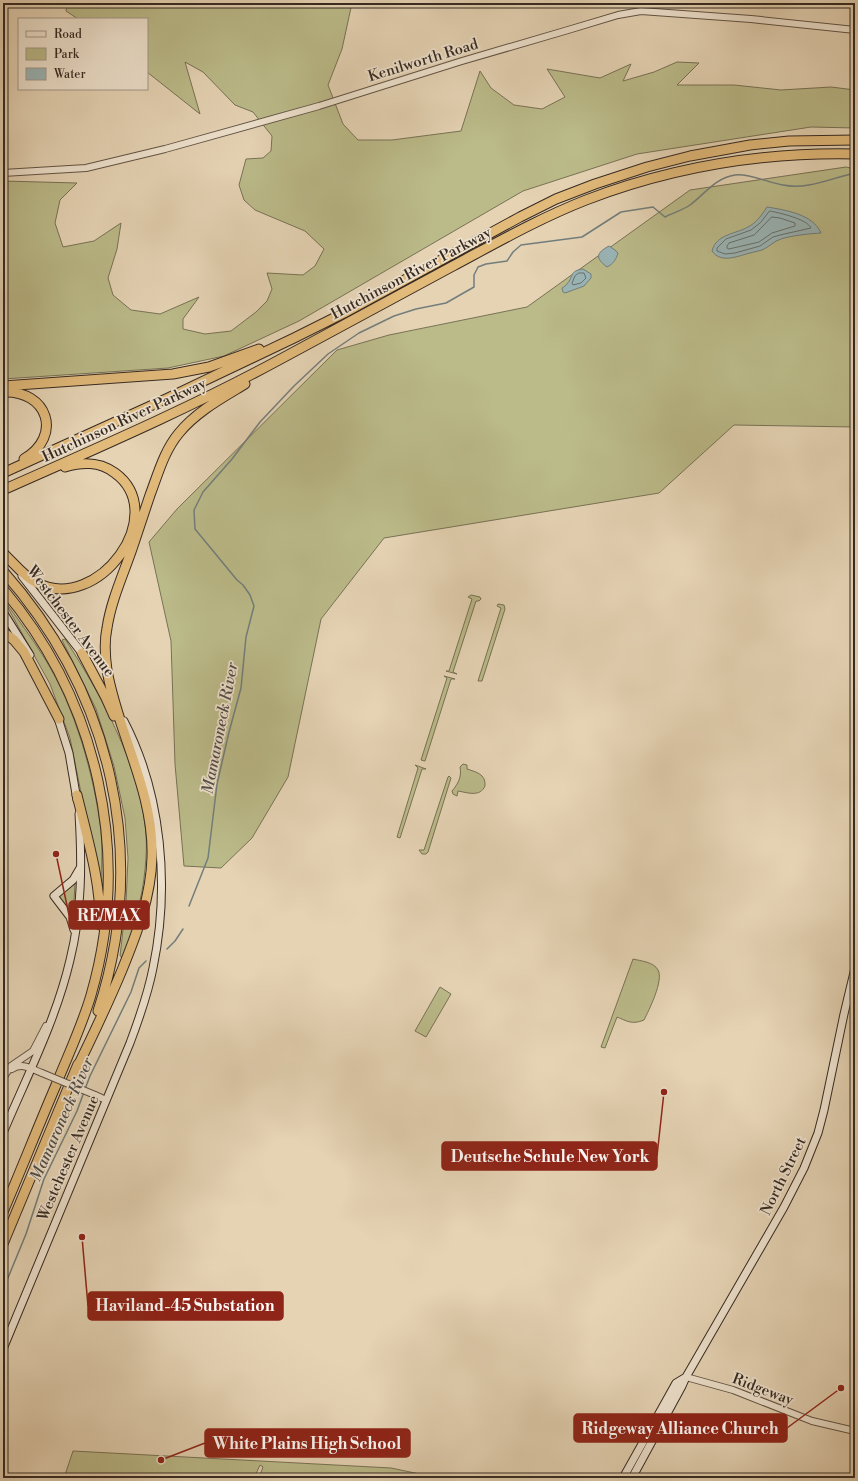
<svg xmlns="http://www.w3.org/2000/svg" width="858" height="1481" viewBox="0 0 858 1481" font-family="'Libre Bodoni',serif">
	<rect width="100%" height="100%" fill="#e5d3b4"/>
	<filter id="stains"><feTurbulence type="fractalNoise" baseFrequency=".005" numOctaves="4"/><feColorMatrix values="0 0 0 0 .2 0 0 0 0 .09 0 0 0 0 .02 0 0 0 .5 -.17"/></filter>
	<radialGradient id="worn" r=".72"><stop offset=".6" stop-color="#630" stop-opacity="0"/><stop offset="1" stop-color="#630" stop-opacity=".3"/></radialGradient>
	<path fill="#bbba89" stroke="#787256" d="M 67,3 L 352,3 L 342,49 L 328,85 L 343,124 L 358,140 L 392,140 L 461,131 L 480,71 L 491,88 L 514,105 L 542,109 L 565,97 L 547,69 L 600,78 L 631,64 L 623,81 L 654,72 L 677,62 L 699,63 L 677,85 L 734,85 L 781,90 L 831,87 L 855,90 L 855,128 L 811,127 L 637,154 L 523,191 L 299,321 L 224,356 L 168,368 L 3,379 L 3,181 L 77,183 L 60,200 L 55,223 L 63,247 L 94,241 L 121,223 L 117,249 L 108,278 L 113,295 L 131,310 L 160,314 L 199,297 L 183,319 L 183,329 L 205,334 L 231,331 L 256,312 L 267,301 L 272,289 L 267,273 L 303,275 L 315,266 L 324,249 L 305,231 L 255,210 L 244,200 L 239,185 L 246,159 L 263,158 L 271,151 L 272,136 L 253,112 L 235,105 L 203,72 L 185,62 L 200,114 L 147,72 L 147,19 L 78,19 L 66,11 Z
		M 846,167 L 855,169 L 855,427 L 734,425 L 659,493 L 384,538 L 321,619 L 288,777 L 252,838 L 221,868 L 184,866 L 175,764 L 171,641 L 149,542 L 177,509 L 337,350 L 389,335 L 527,307 L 690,190 Z
		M 471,595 L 480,597 L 481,599 L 479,601 L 476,601 L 453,672 L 457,674 L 446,671 L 449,671 L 472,599 L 468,597 Z
		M 3,599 C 18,619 32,638 45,659 C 75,707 94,775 101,831 C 103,847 101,865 102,882 L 99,882 L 70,738 L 50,684 Z
		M 498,604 L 504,605 L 505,609 L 482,681 L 478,681 L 501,608 L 497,606 Z
		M 65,639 C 103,697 151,785 146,857 C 145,873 143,889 139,905 C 135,923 130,941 122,957 L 120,956 L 126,904 L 128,858 L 125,818 L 114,766 L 96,709 L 62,640 Z
		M 444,676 L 455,679 L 451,679 L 425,761 L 421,760 L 447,678 Z
		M 463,764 L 467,765 L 467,769 C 476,772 486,774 485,786 C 480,797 469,793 458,791 L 457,796 L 453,794 L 452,791 C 458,784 462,777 460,767 Z
		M 415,765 L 426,769 L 422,769 L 400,838 L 397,837 L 418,768 Z
		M 449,776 L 451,778 L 428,852 L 426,854 L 422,854 L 419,850 L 424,850 L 448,777 Z
		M 75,884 L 73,916 L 59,898 L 59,894 Z
		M 633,959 C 641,961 654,962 658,970 C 664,980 649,1010 644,1020 C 632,1025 627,1021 617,1017 L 605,1048 L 601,1047 Z
		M 440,987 L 451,994 L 426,1037 L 415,1031 Z
		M 73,1451 L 391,1468 L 439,1478 L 259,1478 L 263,1467 L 260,1465 L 254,1478 L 64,1478 Z"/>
	<path fill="#9ab6b8" stroke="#727e7c" d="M 767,207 C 785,210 813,214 821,233 C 808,234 794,235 781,239 C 774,241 769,247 762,250 C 758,251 754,252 750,253 C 738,256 721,264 712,251 C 716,234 736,234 748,227 C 756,223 762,215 767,207 Z
		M 609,246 L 615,250 L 618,253 C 616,260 613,264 607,267 C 595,258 596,253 609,246 Z
		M 583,269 L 591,274 L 591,278 L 584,286 L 565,293 L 563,292 L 562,288 C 564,287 566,285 567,284 C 574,276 569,271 583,269 Z"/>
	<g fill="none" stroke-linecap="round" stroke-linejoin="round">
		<path stroke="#68706d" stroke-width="1" d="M 770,211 C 780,213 807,219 811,228 L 780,235 L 773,237 L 760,246 L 735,253 L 725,254 L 717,251 L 717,248 L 726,239 L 751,230 L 760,223 Z
			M 772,217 L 780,218 L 795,223 L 795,226 L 772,233 L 759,242 L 729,249 L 727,248 L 727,246 L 729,243 L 754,235 Z
			M 579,273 L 584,273 L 586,278 L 581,283 L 573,285 L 572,283 L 575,276 Z"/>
		<path stroke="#727e7c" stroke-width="1.5" d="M 189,906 L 208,858 L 217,784 L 229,732 L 241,688 L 246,637 L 254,606 L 250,595 L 243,585 L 237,580 L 195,529 L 194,510 L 203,492 L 232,459 L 260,422 L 294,386 L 328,354 L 359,333 L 394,316 L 416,309 L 446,303 L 474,287 L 474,275 L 478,267 L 486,264 L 507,261 L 513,252 L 521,245 L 582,237 L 621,212 L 653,207 L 665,217 C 673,213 683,210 690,205 C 705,194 715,178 735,175 C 749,173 769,183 783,185 C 808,190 831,178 855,173
			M 167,949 L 175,941 L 183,929
			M 85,1089 L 90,1076 L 131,992 L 139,968 L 146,961
			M 3,1290 L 26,1234 L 44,1179 L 77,1111 L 84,1092"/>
		<defs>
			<path id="tertiary" d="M 3,173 L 86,168 L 165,149 L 319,106 L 462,61 L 568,30 L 618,15 L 641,11 L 751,19 L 855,30
				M 12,1069 C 23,1062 31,1069 42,1073
				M 3,1078 L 11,1066 L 33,1051 L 46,1026
				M 95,1095 L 106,1100
				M 686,1377 L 733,1390 L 812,1421 L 855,1431"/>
			<path id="secondary" d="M 22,576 L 85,657
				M 3,612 L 30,655
				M 57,715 L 69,753 L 77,800
				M 74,930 L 70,917 L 54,896 L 73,880 L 80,868
				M 3,1133 C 27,1076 56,1020 70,960 C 82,912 82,863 79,814
				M 3,1349 L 130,1043 C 139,1019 148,994 153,968 C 170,887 162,794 124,721
				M 623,1478 L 676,1383 L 686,1377
				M 632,1478 L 682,1386 L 686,1377 L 784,1207 L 804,1168 L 818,1133 L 824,1110 L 844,1014 L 855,968"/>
			<path id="motorway" d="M 3,386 L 173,374 L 209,367 L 259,349
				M 3,392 C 48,390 63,436 24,459
				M 3,473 L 168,398 L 294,338 L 344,313 L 520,217 L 556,199 L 595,184 L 647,167 L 690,156 L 750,145 L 789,141 L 855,140
				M 3,490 C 95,449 188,409 277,361 C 335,330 394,298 453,266 C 496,243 540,218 586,200 C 672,167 764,152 855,154
				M 3,553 C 14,563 24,577 37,583 C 98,614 171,514 115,473 C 99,461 82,462 65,467
				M 3,571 C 112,694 149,855 98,1011
				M 3,589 C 98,701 132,854 91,995 C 82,1026 68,1055 56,1085 C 38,1127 21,1170 3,1212
				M 3,632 L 14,640 L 24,652 L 59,719
				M 82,653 L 106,698 L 114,716
				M 77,795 C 87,837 101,882 100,925
				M 76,1070 C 92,1037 108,1004 122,970 C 137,933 151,897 152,857 C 154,791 118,734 107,670 C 105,656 104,642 107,628 C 111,601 123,575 132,549 C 138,531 144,513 150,495 C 158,474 164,451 179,433 C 196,412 222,398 245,384
				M 3,1244 L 78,1064"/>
		</defs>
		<use href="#tertiary" stroke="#625446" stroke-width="8"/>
		<use href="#secondary" stroke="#362a22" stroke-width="9"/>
		<use href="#motorway" stroke="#362a22" stroke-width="11"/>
		<use href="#tertiary" stroke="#eee2ce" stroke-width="6"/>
		<use href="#secondary" stroke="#eee2ce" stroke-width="7"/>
		<use href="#motorway" stroke="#e2ba7a" stroke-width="9"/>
		<defs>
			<path id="tertiary-bridge" d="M 42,1073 L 95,1095"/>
		</defs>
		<use href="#tertiary-bridge" stroke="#625446" stroke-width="8" stroke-linecap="butt"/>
		<use href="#tertiary-bridge" stroke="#eee2ce" stroke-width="6"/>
	</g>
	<g text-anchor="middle" stroke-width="3.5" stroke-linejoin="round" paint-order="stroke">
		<g font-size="15" fill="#362a22" stroke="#eee2ce">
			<text transform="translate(423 60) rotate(-17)" y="5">Kenilworth Road</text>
			<text transform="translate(411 273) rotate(-28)" y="5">Hutchinson River Parkway</text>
			<text transform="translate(124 420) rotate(-25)" y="5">Hutchinson River Parkway</text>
			<text transform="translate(71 621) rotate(53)" y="5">Westchester Avenue</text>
			<text transform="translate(68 1158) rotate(-67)" y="5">Westchester Avenue</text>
			<text transform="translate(783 1176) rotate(-64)" y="5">North Street</text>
			<text transform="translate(763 1389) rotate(21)" y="5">Ridgeway</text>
		</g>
		<g font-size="16" font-style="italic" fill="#4f4d48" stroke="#eee2ce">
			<text transform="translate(219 728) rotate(-79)" y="6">Mamaroneck River</text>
			<text transform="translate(61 1119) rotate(-66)" y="6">Mamaroneck River</text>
		</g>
	</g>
	<path fill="none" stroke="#8f2418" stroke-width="1.5" d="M56 854L69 915M664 1092L657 1156M82 1237L88 1306M841 1388L787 1428M161 1460L205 1443"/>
	<g fill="#8f2418" stroke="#eee2ce" stroke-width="1.5">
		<circle cx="56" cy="854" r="4"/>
		<circle cx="664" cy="1092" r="4"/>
		<circle cx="82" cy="1237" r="4"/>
		<circle cx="841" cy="1388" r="4"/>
		<circle cx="161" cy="1460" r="4"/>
	</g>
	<g fill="#8f2418" stroke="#8f2418" stroke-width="1.5">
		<rect x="69" y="901" width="80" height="28" rx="4"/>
		<rect x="442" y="1142" width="215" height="28" rx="4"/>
		<rect x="88" y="1292" width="195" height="28" rx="4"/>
		<rect x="574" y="1414" width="213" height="28" rx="4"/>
		<rect x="205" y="1429" width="205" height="28" rx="4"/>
	</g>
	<g font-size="16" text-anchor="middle" font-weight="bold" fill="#fff">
		<text x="109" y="921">RE/MAX</text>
		<text x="550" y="1162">Deutsche Schule New York</text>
		<text x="185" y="1311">Haviland-45 Substation</text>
		<text x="680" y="1434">Ridgeway Alliance Church</text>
		<text x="307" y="1449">White Plains High School</text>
	</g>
	<rect width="858" height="1481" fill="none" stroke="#e5d3b4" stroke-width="16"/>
	<rect x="4" y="4" width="850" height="1473" fill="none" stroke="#362a22" stroke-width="2"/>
	<rect x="8" y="8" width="842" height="1465" fill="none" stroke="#362a22"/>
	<rect x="18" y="18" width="130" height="72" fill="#eee2ce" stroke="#a49889"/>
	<rect x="26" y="31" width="20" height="6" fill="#eee2ce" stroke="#a49889"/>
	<text x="54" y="38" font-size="12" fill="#362a22">Road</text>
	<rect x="26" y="48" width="20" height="12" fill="#bbba89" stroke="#a49889"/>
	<text x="54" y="58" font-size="12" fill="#362a22">Park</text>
	<rect x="26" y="68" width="20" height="12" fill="#9ab6b8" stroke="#a49889"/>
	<text x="54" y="78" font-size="12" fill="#362a22">Water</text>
	<rect width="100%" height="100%" filter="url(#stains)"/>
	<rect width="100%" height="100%" fill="url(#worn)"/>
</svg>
